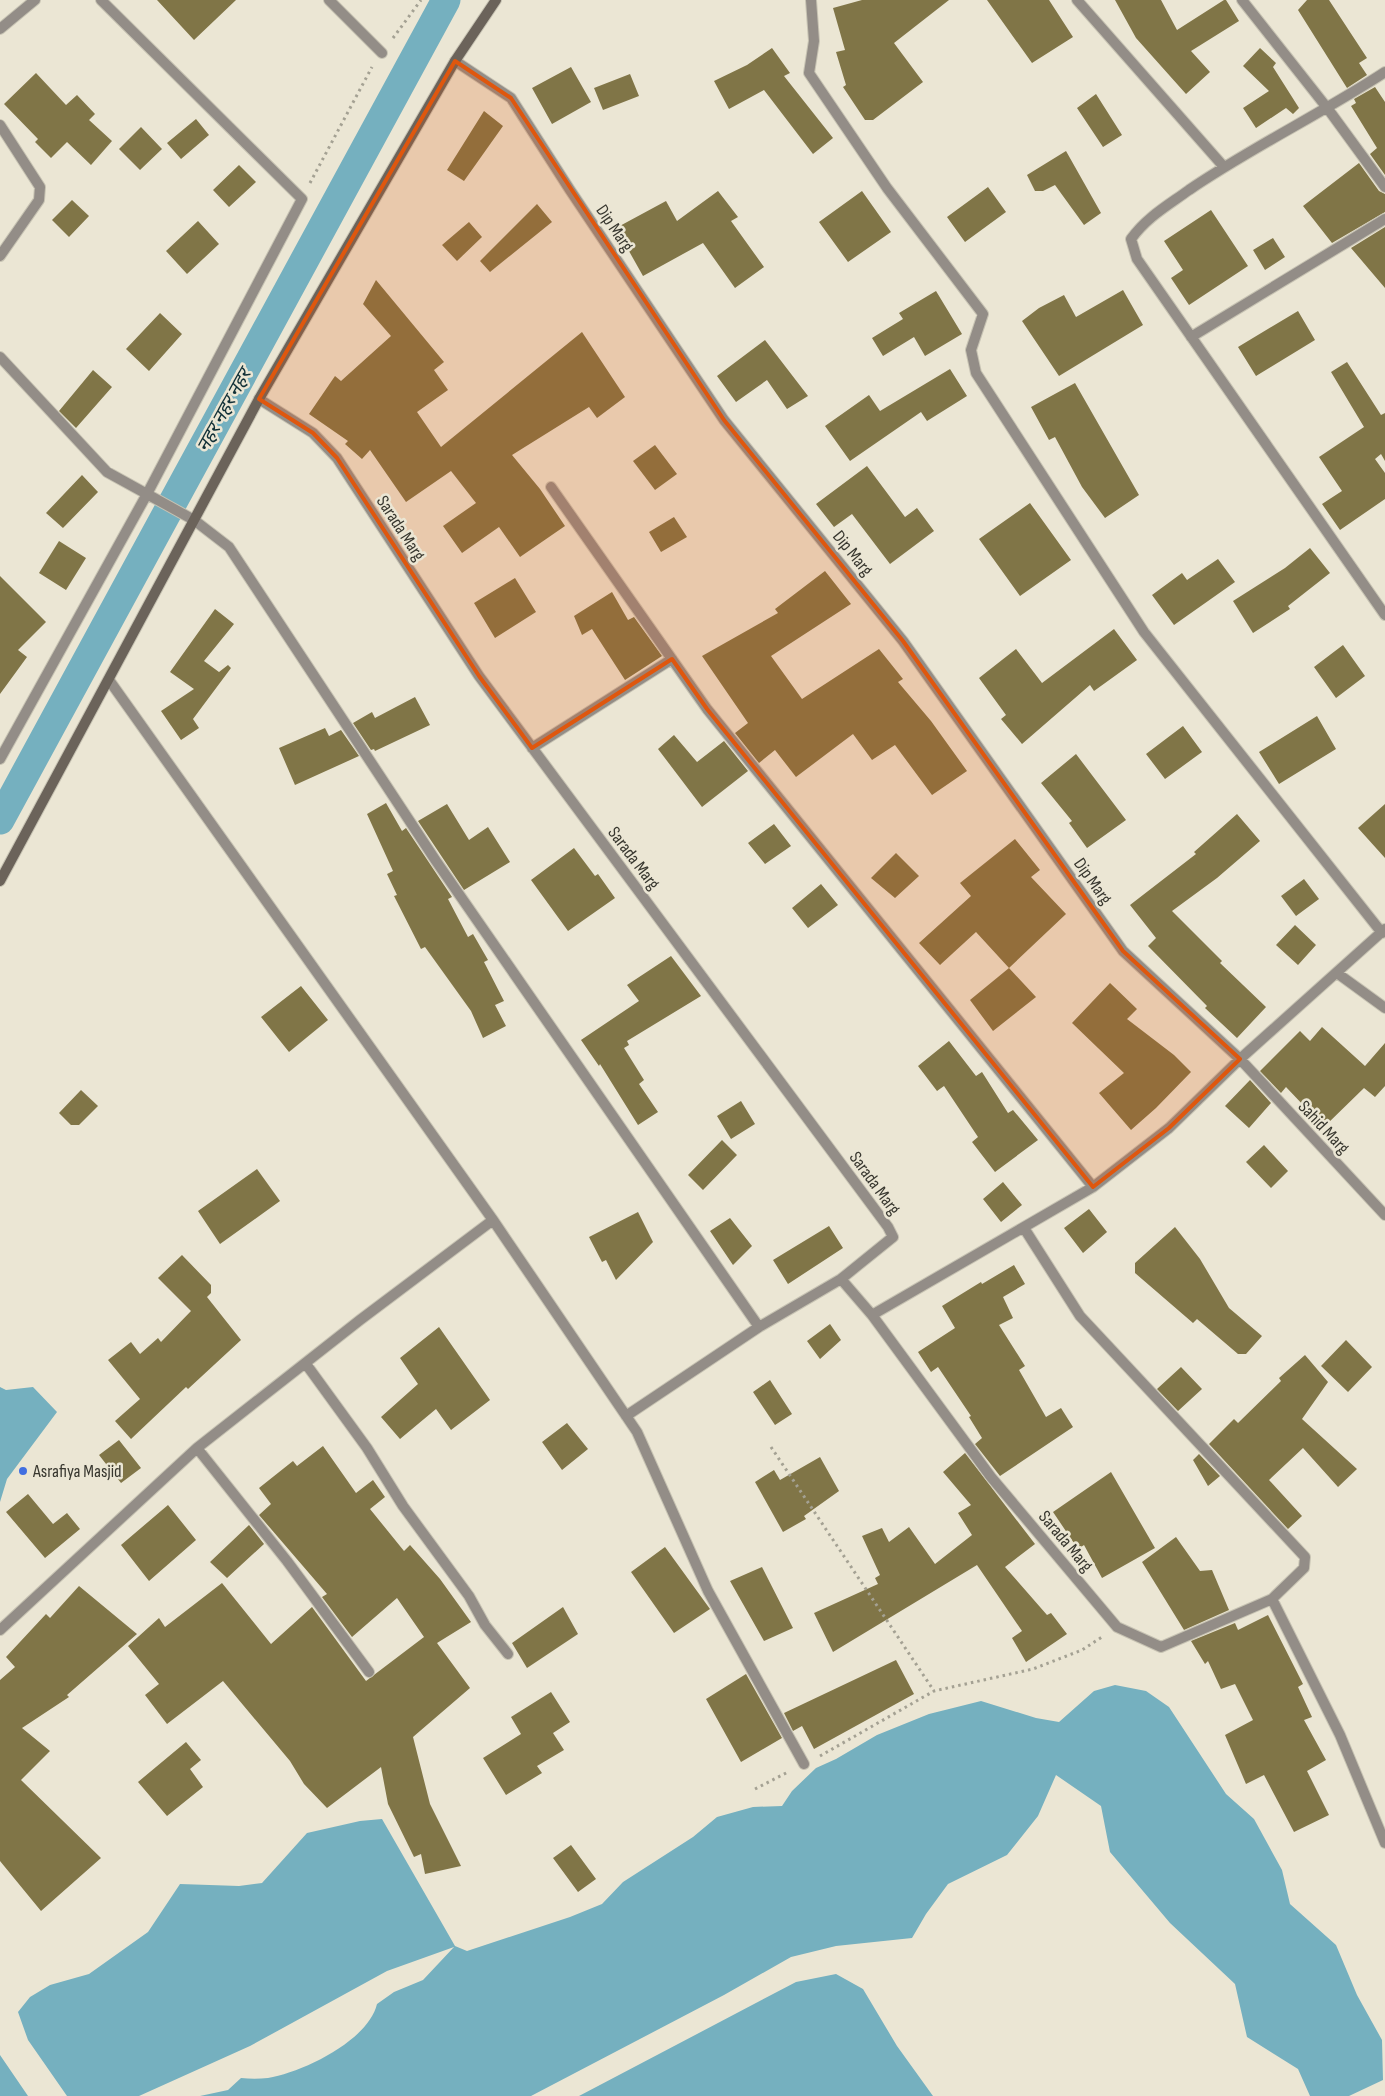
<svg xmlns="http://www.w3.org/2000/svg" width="1385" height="2096" viewBox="0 0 1385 2096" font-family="'Sofia Sans Condensed','Noto Sans Devanagari',sans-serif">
	<rect width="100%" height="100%" fill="#ebe6d4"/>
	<path fill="#75b0bf" d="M 0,1387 L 6,1390 L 33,1387 L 57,1412 L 7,1479 L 0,1502 Z
		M 1115,1685 L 1146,1691 L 1169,1707 L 1226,1794 L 1254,1819 L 1282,1870 L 1290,1904 L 1336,1945 L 1357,1995 L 1382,2040 L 1383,2080 L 1349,2096 L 1310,2096 L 1298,2069 L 1247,2037 L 1235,1984 L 1170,1923 L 1110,1852 L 1101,1806 L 1056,1775 L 1038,1816 L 1007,1855 L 948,1884 L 926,1914 L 912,1938 L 836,1946 L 791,1957 L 724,1995 L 531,2096 L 200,2096 L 228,2090 L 241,2078 C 250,2079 259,2079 268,2078 C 303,2072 368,2041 377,2004 L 394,1992 L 423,1980 L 454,1947 L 387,1971 L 250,2046 L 139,2096 L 67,2096 L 28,2040 L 18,2012 L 30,1997 L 50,1985 L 89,1974 L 148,1932 L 180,1884 L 239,1886 L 262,1883 L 307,1833 L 360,1821 L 382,1819 L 455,1946 L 467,1951 L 570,1917 L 602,1904 L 623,1882 L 693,1837 L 717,1817 L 753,1807 L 782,1806 L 792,1791 L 816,1768 L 836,1759 L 877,1735 L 929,1714 L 981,1701 L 1036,1718 L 1059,1722 L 1094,1691 Z
		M 836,1974 L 863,1989 L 897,2046 L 933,2096 L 579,2096 L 796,1982 Z
		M 0,2055 L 28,2096 L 0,2096 Z"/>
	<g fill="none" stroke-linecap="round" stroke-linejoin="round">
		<path stroke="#75b0bf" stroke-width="29" d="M 0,820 L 446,0"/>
	</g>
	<path fill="#807547" d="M 157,0 L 236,0 L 194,40 Z
		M 862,0 L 949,0 L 894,43 L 923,82 L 873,120 L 865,120 L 843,87 L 846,85 L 836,52 L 845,50 L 833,8 Z
		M 987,0 L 1049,0 L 1073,37 L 1032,63 Z
		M 1115,0 L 1161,0 L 1177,30 L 1224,0 L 1226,0 L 1239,21 L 1191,51 L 1210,72 L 1186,94 L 1136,38 Z
		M 1307,0 L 1329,0 L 1367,58 L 1359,63 L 1367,75 L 1347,88 L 1298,10 Z
		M 772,48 L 790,73 L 784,76 L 833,138 L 813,154 L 764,90 L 729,109 L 714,81 L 747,65 Z
		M 1260,48 L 1276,63 L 1273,67 L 1299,108 L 1293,114 L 1286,108 L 1256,128 L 1243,108 L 1269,91 L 1243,66 Z
		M 571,67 L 591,102 L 552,124 L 532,88 Z
		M 36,73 L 66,105 L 77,95 L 95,114 L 89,120 L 112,141 L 91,165 L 67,142 L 51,158 L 35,142 L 38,139 L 4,104 Z
		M 630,74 L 639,96 L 603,110 L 594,88 Z
		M 1375,87 L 1385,102 L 1385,175 L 1370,154 L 1377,148 L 1351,106 L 1356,103 L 1354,99 Z
		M 1096,94 L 1122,135 L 1103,147 L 1077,108 Z
		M 484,111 L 503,126 L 464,181 L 447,170 Z
		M 196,119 L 209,135 L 181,159 L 167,143 Z
		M 141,127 L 162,149 L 140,170 L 119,149 Z
		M 1066,151 L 1101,213 L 1084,225 L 1055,185 L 1043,191 L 1035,191 L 1027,175 Z
		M 1359,163 L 1379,191 L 1385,194 L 1385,212 L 1332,243 L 1303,206 Z
		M 239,165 L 256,182 L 229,207 L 213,190 Z
		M 988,187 L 1006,212 L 965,242 L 947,217 Z
		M 718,191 L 738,217 L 731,221 L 764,267 L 735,288 L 703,243 L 643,276 L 616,228 L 666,201 L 677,221 Z
		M 862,191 L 891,232 L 848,262 L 819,222 Z
		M 72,200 L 89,216 L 69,237 L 52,220 Z
		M 537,204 L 552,222 L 490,272 L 480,261 Z
		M 1211,210 L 1248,266 L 1189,305 L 1171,278 L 1183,270 L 1164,241 Z
		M 198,221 L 219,244 L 187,274 L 166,251 Z
		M 469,222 L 482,237 L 457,261 L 442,245 Z
		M 1385,227 L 1385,288 L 1351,248 Z
		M 1273,238 L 1285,257 L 1265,270 L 1253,250 Z
		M 376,280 L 444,362 L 434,370 L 448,390 L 417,412 L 441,447 L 582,332 L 625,397 L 597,418 L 589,407 L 512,455 L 540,489 L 565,526 L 520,557 L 499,527 L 462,553 L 443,526 L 476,503 L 451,471 L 406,502 L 370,450 L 362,459 L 345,444 L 348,441 L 309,414 L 335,376 L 341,381 L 391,336 L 363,304 Z
		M 1123,290 L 1143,325 L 1059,376 L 1022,321 L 1039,308 L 1064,295 L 1076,317 Z
		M 936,291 L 962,334 L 925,356 L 914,337 L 883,356 L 872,338 L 903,319 L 899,313 Z
		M 1298,311 L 1315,340 L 1256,376 L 1238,347 Z
		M 160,313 L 182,334 L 149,371 L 126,349 Z
		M 765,340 L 808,396 L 787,409 L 767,380 L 736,402 L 717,376 Z
		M 1347,362 L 1381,415 L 1385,413 L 1385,461 L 1381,454 L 1375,459 L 1385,473 L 1385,499 L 1340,530 L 1322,504 L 1342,491 L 1319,457 L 1364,427 L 1331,372 Z
		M 950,369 L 967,396 L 927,421 L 921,412 L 850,461 L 825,426 L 869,395 L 880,411 Z
		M 93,370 L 112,387 L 76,428 L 59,411 Z
		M 1075,383 L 1139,495 L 1105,518 L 1082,487 L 1055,437 L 1049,440 L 1031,407 Z
		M 655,445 L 677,474 L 655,490 L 633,461 Z
		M 867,466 L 905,517 L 917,508 L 934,531 L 890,564 L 852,514 L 834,527 L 816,504 Z
		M 82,475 L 98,492 L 63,528 L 46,513 Z
		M 1030,503 L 1071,560 L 1020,596 L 979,539 Z
		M 674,517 L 687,537 L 661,552 L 649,532 Z
		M 59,541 L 86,558 L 66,590 L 39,573 Z
		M 1310,548 L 1330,573 L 1288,606 L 1290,609 L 1253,633 L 1233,601 L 1285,568 Z
		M 1218,559 L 1235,582 L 1174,625 L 1152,595 L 1182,573 L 1187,580 Z
		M 825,571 L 851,604 L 771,656 L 802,699 L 879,649 L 903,679 L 898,682 L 931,721 L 967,771 L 932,795 L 895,745 L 872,760 L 853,734 L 796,777 L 775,750 L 759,763 L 735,733 L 748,723 L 702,656 L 778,613 L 775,609 Z
		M 0,576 L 46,622 L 18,650 L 27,657 L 0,694 Z
		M 515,578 L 536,612 L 495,638 L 474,603 Z
		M 612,592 L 628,620 L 634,617 L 662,656 L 625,680 L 592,629 L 582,635 L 574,616 Z
		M 215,609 L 234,624 L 204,661 L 219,672 L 228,665 L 231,668 L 193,719 L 199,728 L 181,740 L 161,711 L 194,689 L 170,672 Z
		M 1114,629 L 1137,660 L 1094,691 L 1090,685 L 1022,744 L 1001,719 L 1006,715 L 979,678 L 1016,649 L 1042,683 Z
		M 1343,645 L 1365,676 L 1336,698 L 1314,667 Z
		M 415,697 L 430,725 L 375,751 L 374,749 L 371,750 L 353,723 L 372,712 L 375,718 Z
		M 1317,716 L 1336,749 L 1279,784 L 1259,752 Z
		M 1183,726 L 1202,752 L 1165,779 L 1146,754 Z
		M 325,728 L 329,736 L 341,730 L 359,756 L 295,785 L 279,748 Z
		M 674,735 L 697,762 L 724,741 L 748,771 L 702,807 L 658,749 Z
		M 1076,754 L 1126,820 L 1087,848 L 1069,823 L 1072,821 L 1041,783 Z
		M 386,803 L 402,831 L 406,828 L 452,897 L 448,899 L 468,937 L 473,934 L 488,960 L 484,962 L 504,1001 L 495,1005 L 506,1026 L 483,1038 L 471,1011 L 425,947 L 421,949 L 394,896 L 397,895 L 387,874 L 393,871 L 367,814 Z
		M 447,804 L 469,840 L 488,827 L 510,862 L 464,890 L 418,821 Z
		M 1385,804 L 1385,858 L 1358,828 Z
		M 1237,814 L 1260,841 L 1217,878 L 1172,911 L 1222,961 L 1220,963 L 1266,1007 L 1237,1038 L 1205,1008 L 1207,1006 L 1148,946 L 1156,938 L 1130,905 L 1196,854 L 1194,852 Z
		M 774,824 L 791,846 L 765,864 L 748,843 Z
		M 1015,839 L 1040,870 L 1031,877 L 1066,914 L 1009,968 L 976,932 L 940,965 L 919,943 L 971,896 L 960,883 Z
		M 574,848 L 595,876 L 598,874 L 615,898 L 568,931 L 531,880 Z
		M 896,853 L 919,876 L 895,898 L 871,878 Z
		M 1304,879 L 1319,899 L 1296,916 L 1281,896 Z
		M 821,884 L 838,905 L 808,928 L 792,908 Z
		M 1295,925 L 1316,945 L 1298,965 L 1276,945 Z
		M 671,956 L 701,996 L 627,1041 L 629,1045 L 624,1048 L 644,1080 L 639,1084 L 658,1112 L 638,1125 L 600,1064 L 599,1066 L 581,1040 L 639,1001 L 627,985 Z
		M 1009,968 L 1036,997 L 993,1031 L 970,1000 Z
		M 1110,983 L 1137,1009 L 1127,1019 L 1174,1055 L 1191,1072 L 1156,1108 L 1131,1130 L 1099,1093 L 1124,1073 L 1072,1023 Z
		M 301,986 L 328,1020 L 289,1052 L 261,1017 Z
		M 1322,1027 L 1365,1066 L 1385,1043 L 1385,1086 L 1375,1097 L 1364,1088 L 1324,1127 L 1286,1087 L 1281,1093 L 1260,1071 L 1300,1031 L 1310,1041 Z
		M 949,1041 L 976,1076 L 982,1072 L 1008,1113 L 1013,1110 L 1038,1140 L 995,1172 L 972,1142 L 978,1137 L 944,1086 L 937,1091 L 918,1066 Z
		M 1250,1080 L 1271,1103 L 1249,1128 L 1225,1106 Z
		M 81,1090 L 98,1106 L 79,1125 L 71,1125 L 59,1113 Z
		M 741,1101 L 755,1124 L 731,1139 L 717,1116 Z
		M 722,1140 L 737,1155 L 703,1190 L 688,1175 Z
		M 1264,1145 L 1288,1171 L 1271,1188 L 1246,1162 Z
		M 257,1169 L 280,1201 L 220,1244 L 198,1211 Z
		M 1003,1182 L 1022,1205 L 1001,1222 L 983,1199 Z
		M 1089,1209 L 1107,1232 L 1083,1253 L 1064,1228 Z
		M 638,1212 L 653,1242 L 616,1280 L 606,1260 L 602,1262 L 589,1237 Z
		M 730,1218 L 752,1246 L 733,1265 L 710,1231 Z
		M 829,1226 L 843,1248 L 788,1284 L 773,1260 Z
		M 1175,1227 L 1200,1259 L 1229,1308 L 1262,1336 L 1246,1354 L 1238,1354 L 1197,1319 L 1193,1323 L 1135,1273 L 1135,1263 Z
		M 182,1255 L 211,1285 L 211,1293 L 207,1297 L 241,1340 L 188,1389 L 186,1387 L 131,1439 L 115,1421 L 140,1399 L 108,1360 L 131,1342 L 140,1354 L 158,1338 L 161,1342 L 191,1311 L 158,1278 Z
		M 1014,1265 L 1025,1284 L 1003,1297 L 1013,1318 L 999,1325 L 1025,1366 L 1019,1370 L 1046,1417 L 1061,1408 L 1073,1427 L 1000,1476 L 975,1444 L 982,1438 L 969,1417 L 971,1416 L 938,1367 L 931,1372 L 918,1352 L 955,1328 L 942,1306 L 981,1282 L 982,1284 Z
		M 830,1324 L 841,1340 L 820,1359 L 807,1341 Z
		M 439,1327 L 490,1400 L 451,1430 L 436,1409 L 400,1439 L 381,1417 L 418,1384 L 400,1358 Z
		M 1346,1340 L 1372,1367 L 1348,1392 L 1321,1366 Z
		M 1305,1355 L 1328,1382 L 1302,1419 L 1357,1469 L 1338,1487 L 1303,1448 L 1269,1480 L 1302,1516 L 1288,1529 L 1209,1444 L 1234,1419 L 1238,1423 L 1281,1381 L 1279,1378 Z
		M 1181,1367 L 1202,1389 L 1178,1411 L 1157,1389 Z
		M 770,1380 L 792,1414 L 775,1425 L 753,1392 Z
		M 567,1423 L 588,1449 L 562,1470 L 542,1442 Z
		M 119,1440 L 141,1468 L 121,1483 L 99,1455 Z
		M 323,1446 L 356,1493 L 373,1480 L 385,1497 L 370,1509 L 404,1551 L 410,1545 L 440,1579 L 471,1622 L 437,1643 L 470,1688 L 413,1737 L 430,1804 L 461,1866 L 425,1874 L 421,1854 L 414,1857 L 388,1804 L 381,1767 L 327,1808 L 304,1784 L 290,1761 L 223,1681 L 167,1724 L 145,1695 L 159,1684 L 128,1646 L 159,1618 L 165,1627 L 222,1583 L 271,1644 L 312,1607 L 366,1681 L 424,1637 L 397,1598 L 352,1637 L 322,1597 L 327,1594 L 259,1515 L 271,1504 L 259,1488 L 293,1461 L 297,1466 Z
		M 965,1453 L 1035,1544 L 1005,1567 L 1047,1615 L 1051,1613 L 1067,1634 L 1026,1662 L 1012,1638 L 1022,1631 L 977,1565 L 833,1652 L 814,1613 L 878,1584 L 875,1578 L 880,1575 L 862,1536 L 882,1528 L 889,1542 L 909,1527 L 935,1564 L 972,1535 L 958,1513 L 971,1505 L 943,1472 Z
		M 1199,1454 L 1220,1476 L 1208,1486 L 1193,1460 Z
		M 820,1457 L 839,1491 L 804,1516 L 806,1519 L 783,1532 L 755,1482 L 774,1470 L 780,1480 Z
		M 1111,1472 L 1155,1548 L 1102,1578 L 1084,1545 L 1078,1549 L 1053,1512 Z
		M 28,1494 L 53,1524 L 67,1513 L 80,1529 L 45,1558 L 6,1512 Z
		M 168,1505 L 196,1540 L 149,1581 L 121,1545 Z
		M 249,1525 L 264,1544 L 227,1578 L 210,1562 Z
		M 1176,1537 L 1200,1571 L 1212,1570 L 1229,1610 L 1184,1630 L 1142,1562 Z
		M 665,1547 L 710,1609 L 674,1633 L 631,1572 Z
		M 762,1567 L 793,1628 L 764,1641 L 730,1581 Z
		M 79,1586 L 137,1634 L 67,1695 L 69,1697 L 22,1728 L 50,1751 L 21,1780 L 101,1858 L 41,1911 L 0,1861 L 0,1680 L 15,1667 L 6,1657 L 46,1614 L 50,1618 Z
		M 563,1607 L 578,1634 L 527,1668 L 512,1643 Z
		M 1268,1615 L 1303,1684 L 1298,1687 L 1312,1717 L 1304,1720 L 1326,1760 L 1307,1771 L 1329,1815 L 1294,1832 L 1264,1775 L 1246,1784 L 1225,1735 L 1253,1720 L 1235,1684 L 1221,1689 L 1208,1661 L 1205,1664 L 1191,1641 L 1235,1623 L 1238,1630 Z
		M 896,1660 L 914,1694 L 814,1749 L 802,1726 L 793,1731 L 784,1713 Z
		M 746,1674 L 782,1738 L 741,1762 L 706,1699 Z
		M 551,1692 L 570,1722 L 553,1733 L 564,1750 L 537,1766 L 542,1773 L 506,1795 L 483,1758 L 521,1734 L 511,1717 Z
		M 186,1742 L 201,1760 L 190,1769 L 203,1787 L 167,1816 L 138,1782 Z
		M 571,1845 L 596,1879 L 578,1892 L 553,1858 Z"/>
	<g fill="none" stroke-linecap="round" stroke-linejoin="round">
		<defs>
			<path id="street" d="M 329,0 L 382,53
				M 811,0 L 814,41 L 809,73 L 887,188 L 983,314 L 971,350 L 976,373 L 1144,632 L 1382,933
				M 1077,0 L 1224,167
				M 1242,0 L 1328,109 L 1385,187
				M 0,29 L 35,0
				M 455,61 L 511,98 L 570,190 L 724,420 L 903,641 L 1123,951 L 1240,1059 L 1385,1215
				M 1385,72 C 1321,114 1252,147 1189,190 C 1167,206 1147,217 1131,239 L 1137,259 L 1385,615
				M 0,125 L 40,187 L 39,200 L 0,256
				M 1191,337 L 1385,219
				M 0,357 L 107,472 L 194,520 L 229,547 L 436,861 L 759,1327 L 841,1279 L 893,1237 L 888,1227 L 479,676 L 337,458 L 313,433 L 259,399
				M 551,487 L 707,709 L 1093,1187
				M 109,680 L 493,1220 L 637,1432 L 708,1591 L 804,1764
				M 532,748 L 672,659
				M 0,759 L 147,494 L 302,199 L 101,0
				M 1337,973 L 1385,1008
				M 841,1279 L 872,1315 L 991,1477 L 1117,1627 L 1161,1647 L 1272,1599 L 1304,1568 L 1305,1557 L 1080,1316 L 1024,1228
				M 872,1315 L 1093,1187 L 1169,1128 L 1240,1059 L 1385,929
				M 306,1364 L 367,1448 L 403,1506 L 469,1596 L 485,1625 L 508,1654
				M 626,1416 L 759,1327
				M 197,1448 L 287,1561 L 369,1672
				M 1272,1599 L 1340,1735 L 1385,1843
				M 0,1630 L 197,1448 L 360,1320 L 493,1220"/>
			<path id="secondary" d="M 0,881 L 259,399 L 455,61 L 496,0"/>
		</defs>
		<use href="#street" stroke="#c7c3b3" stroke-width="12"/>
		<use href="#secondary" stroke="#c7c3b3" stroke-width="12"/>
		<path stroke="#a4a193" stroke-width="3" stroke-dasharray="2.5 4" stroke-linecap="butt" d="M 393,38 L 421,0
			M 310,183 L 372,67
			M 771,1447 L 934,1691
			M 820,1756 L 934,1691 L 1033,1669 L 1082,1650 L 1102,1637
			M 755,1789 L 788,1772"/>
		<use href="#street" stroke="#938d87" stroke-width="10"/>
		<use href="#secondary" stroke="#6b635a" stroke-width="10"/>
	</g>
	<path fill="#df570e" fill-opacity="0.2" stroke="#df570e" stroke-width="4" stroke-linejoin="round" d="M 455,61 L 511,98 L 724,420 L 903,641 L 1123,951 L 1240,1059 L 1169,1128 L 1093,1187 L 707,709 L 672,659 L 532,748 L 479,676 L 337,458 L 313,433 L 259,399 Z"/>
	<circle fill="#416fe1" stroke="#ebe6d4" stroke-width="2" cx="23" cy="1471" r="5"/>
	<g text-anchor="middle" stroke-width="5" stroke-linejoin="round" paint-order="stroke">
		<g font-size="18" fill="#38372f" stroke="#ebe6d4">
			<text transform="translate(615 228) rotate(56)" y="6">Dip Marg</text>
			<text transform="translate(401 528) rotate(57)" y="6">Sarada Marg</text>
			<text transform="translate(853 553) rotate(51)" y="6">Dip Marg</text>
			<text transform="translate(634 858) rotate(53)" y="6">Sarada Marg</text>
			<text transform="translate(1093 881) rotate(55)" y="6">Dip Marg</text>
			<text transform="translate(1324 1127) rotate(47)" y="6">Sahid Marg</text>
			<text transform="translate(875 1183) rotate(54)" y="6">Sarada Marg</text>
			<text transform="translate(1066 1541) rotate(50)" y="6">Sarada Marg</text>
		</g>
		<g font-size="18" fill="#38372f" stroke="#ebe6d4" text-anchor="start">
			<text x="33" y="1477">Asrafiya Masjid</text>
		</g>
		<g font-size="19" font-style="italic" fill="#113037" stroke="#ebe6d4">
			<text transform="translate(223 410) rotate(-61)" y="7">नहर नहर नहर</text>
		</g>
	</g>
</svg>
